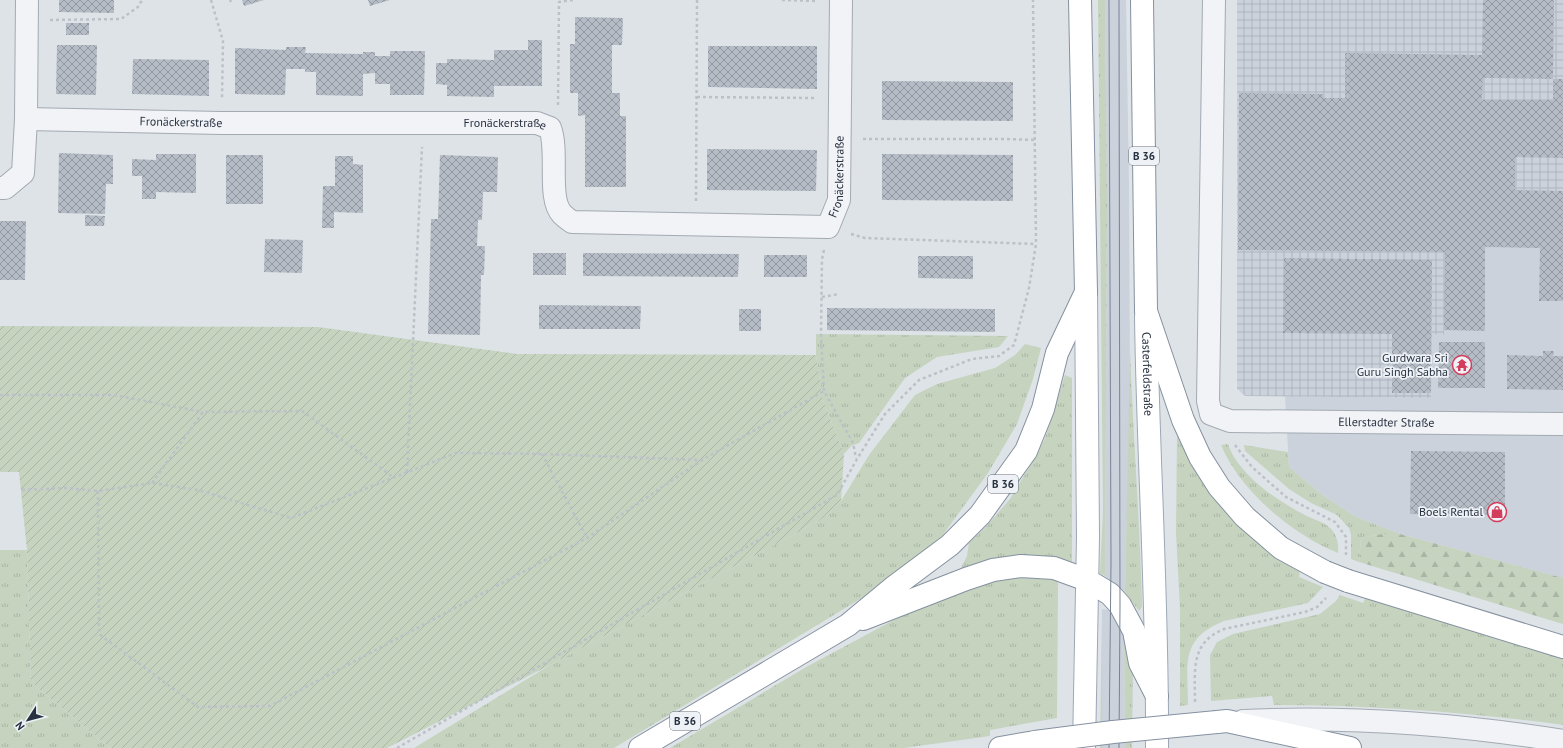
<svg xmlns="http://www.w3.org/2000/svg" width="1563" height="748" viewBox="0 0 1563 748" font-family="'PT Sans',sans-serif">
	<defs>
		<pattern id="industrial-grid" width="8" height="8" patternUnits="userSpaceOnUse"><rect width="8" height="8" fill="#ccd2db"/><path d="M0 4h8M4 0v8" fill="none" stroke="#afb5bd"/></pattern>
		<pattern id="grass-tufts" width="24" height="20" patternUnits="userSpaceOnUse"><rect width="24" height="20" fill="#c5d3bf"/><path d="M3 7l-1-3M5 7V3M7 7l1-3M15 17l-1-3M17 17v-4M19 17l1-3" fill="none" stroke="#a9b6a5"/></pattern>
		<pattern id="forest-firs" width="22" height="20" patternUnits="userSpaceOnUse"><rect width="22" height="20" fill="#c5d3bf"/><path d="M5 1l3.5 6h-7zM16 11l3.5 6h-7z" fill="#a9b6a5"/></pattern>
		<pattern id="garden-furrows" width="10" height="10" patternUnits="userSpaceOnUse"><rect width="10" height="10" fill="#c5d3bf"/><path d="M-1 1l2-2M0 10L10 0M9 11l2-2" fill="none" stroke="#a9b6a5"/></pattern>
		<pattern id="building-cross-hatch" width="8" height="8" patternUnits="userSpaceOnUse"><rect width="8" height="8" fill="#b5bcc5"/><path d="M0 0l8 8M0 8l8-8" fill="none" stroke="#9399a1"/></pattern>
	</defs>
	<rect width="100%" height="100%" fill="#dee3e8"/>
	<path fill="#ccd2db" d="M 1105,0 L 1126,0 L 1129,184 L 1130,396 L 1125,592 L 1105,576 L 1107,201 Z
		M 1485,247 L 1563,248 L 1563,578 L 1400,534 L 1354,516 L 1321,494 L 1289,467 L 1285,396 L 1430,398 L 1431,334 L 1444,330 L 1485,331 Z
		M 1102,609 L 1109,610 L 1124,632 L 1125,748 L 1102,748 Z"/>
	<path fill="url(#industrial-grid)" d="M 1237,0 L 1563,0 L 1563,248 L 1485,247 L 1485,331 L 1444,330 L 1444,335 L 1431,334 L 1431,398 L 1245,396 L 1237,389 Z"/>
	<path fill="url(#grass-tufts)" d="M 1098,0 L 1105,0 L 1107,201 L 1105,576 L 1100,573 L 1103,511 Z
		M 816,334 L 1008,336 L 999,347 L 937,357 L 905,378 L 859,443 L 851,446 L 844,454 L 823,400 L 816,355 Z
		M 1025,344 L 1041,348 L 1033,379 L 1017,424 L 988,473 L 942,536 L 870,593 L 614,748 L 414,748 L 550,665 L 819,521 L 841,501 L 869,455 L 915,395 L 937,384 L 995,368 L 1015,355 Z
		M 1130,350 C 1133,436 1140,521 1142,607 L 1139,611 L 1125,592 Z
		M 1065,375 L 1072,378 L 1072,562 L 1056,559 L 959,572 L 967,556 L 969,543 L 985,528 L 1010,499 L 1036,456 L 1045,438 Z
		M 1177,435 C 1206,498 1241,535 1300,570 L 1299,577 L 1323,587 L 1308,603 L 1224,621 C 1179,639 1188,665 1188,705 L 1180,706 L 1180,608 L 1176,533 Z
		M 1228,444 C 1238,474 1276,500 1303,514 C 1311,519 1323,521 1330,528 C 1337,534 1339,545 1338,553 C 1292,534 1240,491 1221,445 Z
		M 1244,445 L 1288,452 L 1289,467 L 1321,494 L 1354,516 L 1400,534 L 1382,534 L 1361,538 L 1359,562 L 1351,559 L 1351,534 L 1349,528 L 1337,515 L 1311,503 L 1289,489 L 1245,451 Z
		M 0,550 L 27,550 L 31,682 L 110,748 L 0,748 Z
		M 1019,576 L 1058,579 L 1057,718 L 990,730 L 990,736 L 904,748 L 670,748 L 808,666 L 907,613 L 995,579 Z
		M 1340,595 L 1363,603 L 1366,597 L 1563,657 L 1563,725 C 1466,712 1371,705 1274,705 L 1272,696 L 1211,701 L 1210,655 L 1217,642 L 1233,634 L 1320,614 L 1336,601 Z
		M 1102,609 L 1102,748 L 1100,748 Z
		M 1124,632 L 1133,663 L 1132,748 L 1125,748 Z"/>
	<path fill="url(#forest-firs)" d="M 1382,534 L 1400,534 L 1563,578 L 1563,624 L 1359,562 L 1361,538 Z"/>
	<path fill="url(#garden-furrows)" d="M 0,326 L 318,327 L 517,354 L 816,355 L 823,400 L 844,454 L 841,501 L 819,521 L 550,665 L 387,748 L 110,748 L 31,682 L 27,550 L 19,472 L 0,472 Z"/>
	<path fill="url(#building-cross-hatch)" fill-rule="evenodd" d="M 59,0 L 114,0 L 114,13 L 59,12 Z
		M 242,0 L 264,0 L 244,6 Z
		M 368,0 L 390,0 L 370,6 Z
		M 1483,0 L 1554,0 L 1553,79 L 1563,79 L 1563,158 L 1515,157 L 1515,190 L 1563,191 L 1563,301 L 1539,301 L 1540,248 L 1485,247 L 1485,331 L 1444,330 L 1445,252 L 1238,250 L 1239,93 L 1323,94 L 1323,98 L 1345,98 L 1345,53 L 1482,55 ZM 1483,78 L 1553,79 L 1553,100 L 1482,100 Z
		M 575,17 L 623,18 L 622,45 L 612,45 L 612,93 L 620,93 L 620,116 L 626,116 L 626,187 L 585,187 L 585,115 L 578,116 L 578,93 L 570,93 L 570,44 L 575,44 Z
		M 66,23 L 89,23 L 89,35 L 66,35 Z
		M 528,40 L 542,40 L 542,86 L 494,86 L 494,97 L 447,96 L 447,85 L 436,84 L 436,63 L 447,63 L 447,59 L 494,60 L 494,50 L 528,50 Z
		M 57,45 L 97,45 L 96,95 L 56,94 Z
		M 708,46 L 817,46 L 817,89 L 708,87 Z
		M 286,47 L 306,47 L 305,53 L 363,54 L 363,52 L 375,52 L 375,56 L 390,56 L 390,51 L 425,51 L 424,95 L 390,95 L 390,84 L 375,84 L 375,73 L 363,74 L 363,96 L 316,95 L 316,72 L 305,72 L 305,69 L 286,69 L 285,95 L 235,94 L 235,48 L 286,50 Z
		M 133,59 L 209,60 L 209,96 L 132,94 Z
		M 882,81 L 1013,82 L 1013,121 L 882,120 Z
		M 707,149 L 817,150 L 816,191 L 707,190 Z
		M 59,153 L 113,155 L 113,184 L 106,184 L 105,214 L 58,213 Z
		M 156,154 L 196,154 L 196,193 L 156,192 L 156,199 L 142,199 L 142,176 L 132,176 L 132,159 L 156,160 Z
		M 882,154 L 1013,155 L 1013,201 L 882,200 Z
		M 226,155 L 263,155 L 263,204 L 226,204 Z
		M 440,155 L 498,157 L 497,192 L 483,192 L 482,220 L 478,220 L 477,246 L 485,246 L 484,275 L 481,275 L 480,335 L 428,334 L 431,219 L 438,219 Z
		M 335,156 L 353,156 L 353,164 L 363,165 L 363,213 L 334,212 L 334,228 L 322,228 L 323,186 L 335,186 Z
		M 85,215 L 105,216 L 104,226 L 85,226 Z
		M 0,221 L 26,221 L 25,280 L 0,280 Z
		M 265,239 L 303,240 L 302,273 L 264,272 Z
		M 533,253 L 566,253 L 566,275 L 533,275 Z
		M 583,253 L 739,254 L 738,277 L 583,276 Z
		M 764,255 L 807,255 L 807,277 L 764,277 Z
		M 918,256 L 973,256 L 973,279 L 918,278 Z
		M 1284,258 L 1432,260 L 1431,393 L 1392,393 L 1392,334 L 1283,333 Z
		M 539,305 L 641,306 L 640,329 L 539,329 Z
		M 827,308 L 995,309 L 995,332 L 827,330 Z
		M 739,309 L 761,309 L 761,331 L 739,331 Z
		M 1439,342 L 1485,342 L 1485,388 L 1438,388 Z
		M 1543,351 L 1554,351 L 1553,356 L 1563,356 L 1563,390 L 1507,389 L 1507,355 L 1543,356 Z
		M 1411,451 L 1505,452 L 1505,515 L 1410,514 Z"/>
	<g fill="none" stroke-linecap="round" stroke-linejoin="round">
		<defs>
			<g id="minor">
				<path id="s1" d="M 1214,0 L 1208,401 L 1211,414 L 1230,421 L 1563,424"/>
				<path id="s2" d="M 26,119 L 221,123 L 537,123 L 550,128 C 559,151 547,198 562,214 C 565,217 569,220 572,222 L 828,227 L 839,200 L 841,0"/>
				<path d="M 0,188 L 5,188 L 23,173 L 26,119 L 27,0"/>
			</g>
			<path id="tertiary" d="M 1243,721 C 1350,716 1457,724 1563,741"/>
			<g id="primary">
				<path id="s3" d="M 1146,317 C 1148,460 1158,604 1157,748"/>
				<path d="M 1084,748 L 1088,537 L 1086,292"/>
			</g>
			<path id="trunk" d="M 1142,0 L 1146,311 L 1183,420 L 1200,457 L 1219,487 L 1245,517 L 1281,548 L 1325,572
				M 1348,581 L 1563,647
				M 863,619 L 966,579 L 993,570 L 1021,566 L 1054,568 L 1087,580 L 1110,594 L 1120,605 L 1134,631 L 1140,663 L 1157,696
				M 1217,722 L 1227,721 L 1350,748
				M 640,748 L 848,625 L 895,586 L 950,545 L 980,515 L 1026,451 L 1043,409 L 1057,353 L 1086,292 L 1080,0
				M 1000,748 L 1035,742"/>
		</defs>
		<use href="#minor" stroke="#a3aab2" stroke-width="24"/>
		<use href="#tertiary" stroke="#a3aab2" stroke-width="24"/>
		<use href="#primary" stroke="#9da8b5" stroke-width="24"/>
		<use href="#trunk" stroke="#8591a0" stroke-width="24"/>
		<path stroke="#bcc1c7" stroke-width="2.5" stroke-dasharray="3 3" stroke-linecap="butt" d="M 211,0 L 223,41 L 222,100
			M 230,0 L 231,2
			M 782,0 L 817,1
			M 50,20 L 121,19 L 138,7 L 142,0
			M 697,97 L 816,98
			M 558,105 L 559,2 L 573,0
			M 863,139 L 1005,139 L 1036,140
			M 696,201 L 697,0
			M 851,234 L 865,238 L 1036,244
			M 824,250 L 822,259 L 821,335 L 824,391 L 853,443 L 856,458
			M 822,297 L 839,294
			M 0,395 L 114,395 L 203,412
			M 1235,445 L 1252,467 L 1286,497 L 1335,522 L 1346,537 L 1346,555
			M 542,454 L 587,538
			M 407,472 L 422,147
			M 152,483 L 203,412 L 302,411 L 393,477
			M 22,490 L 66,488 L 98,491 L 152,483 L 198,490 L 291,518 L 456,453 L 542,454 L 702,460 L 824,391
			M 98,491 L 99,634 L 198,707 L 270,706 L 587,538 L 702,460
			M 1195,702 C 1195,670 1190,643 1224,629 L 1305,612 L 1317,607 L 1326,598
			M 397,748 L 837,495 L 857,459 L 885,414 L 919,380 L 972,359 L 999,356 L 1014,345 L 1029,288 L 1036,244 L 1033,0"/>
		<use href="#minor" stroke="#f1f3f7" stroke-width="22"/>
		<use href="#tertiary" stroke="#f1f3f7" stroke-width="22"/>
		<use href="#primary" stroke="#fff" stroke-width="22"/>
		<use href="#trunk" stroke="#fff" stroke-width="22"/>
		<path stroke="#778393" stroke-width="1" d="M 1119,0 L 1120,605 L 1119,748
			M 1109,748 L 1111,562 L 1109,0"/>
		<defs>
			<path id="trunk-bridge" d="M 1325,572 L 1348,581
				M 1035,742 L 1113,732 L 1217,722"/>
		</defs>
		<use href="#trunk-bridge" stroke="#8591a0" stroke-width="24" stroke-linecap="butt"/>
		<use href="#trunk-bridge" stroke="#fff" stroke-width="22"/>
	</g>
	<defs>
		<symbol id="temple-ring" viewBox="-11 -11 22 22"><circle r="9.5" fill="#eef2f6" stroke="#d33d5b" stroke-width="1.5"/><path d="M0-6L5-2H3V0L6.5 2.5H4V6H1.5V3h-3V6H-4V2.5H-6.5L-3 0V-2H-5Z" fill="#d33d5b"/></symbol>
		<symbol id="shop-ring" viewBox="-11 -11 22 22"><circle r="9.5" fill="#eef2f6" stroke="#d33d5b" stroke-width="1.5"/><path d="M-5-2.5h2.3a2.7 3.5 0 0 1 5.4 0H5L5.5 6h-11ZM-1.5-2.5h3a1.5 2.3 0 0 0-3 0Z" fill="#d33d5b"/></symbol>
	</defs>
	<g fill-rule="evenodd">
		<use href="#temple-ring" x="1451" y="354" width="22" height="22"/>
		<use href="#shop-ring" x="1486" y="501" width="22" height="22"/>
	</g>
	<g text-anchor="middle" stroke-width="3.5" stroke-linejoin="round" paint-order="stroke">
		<g fill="#eef2f6" stroke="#636b77" stroke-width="1">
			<rect x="1129" y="147" width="30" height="18" rx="3"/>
			<rect x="988" y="475" width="30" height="18" rx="3"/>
			<rect x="670" y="712" width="30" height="18" rx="3"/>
		</g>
		<g font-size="11" font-weight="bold" fill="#273140">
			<text x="1144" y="160">B 36</text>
			<text x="1003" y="488">B 36</text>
			<text x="685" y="725">B 36</text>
		</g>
		<g font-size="12" fill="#273140" stroke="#eef2f6">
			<text dy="4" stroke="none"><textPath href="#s2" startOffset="155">Fronäckerstraße</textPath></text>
			<text dy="4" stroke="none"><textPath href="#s2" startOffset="479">Fronäckerstraße</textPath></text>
			<text dy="4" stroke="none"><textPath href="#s2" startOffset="934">Fronäckerstraße</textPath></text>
			<text dy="4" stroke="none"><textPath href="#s3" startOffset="57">Casterfeldstraße</textPath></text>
			<text dy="4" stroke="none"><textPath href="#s1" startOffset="591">Ellerstadter Straße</textPath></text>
		</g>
		<g font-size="12" fill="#273140" stroke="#eef2f6" text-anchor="end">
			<text x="1448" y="362">Gurdwara Sri<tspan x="1448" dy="14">Guru Singh Sabha</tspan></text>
			<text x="1483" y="516">Boels Rental</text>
		</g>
	</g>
	<g transform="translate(28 720) rotate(234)" stroke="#eef2f6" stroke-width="3" paint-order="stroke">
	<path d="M0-3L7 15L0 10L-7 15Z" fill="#273140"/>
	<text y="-6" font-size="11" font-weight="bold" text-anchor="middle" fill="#273140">N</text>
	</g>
</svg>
